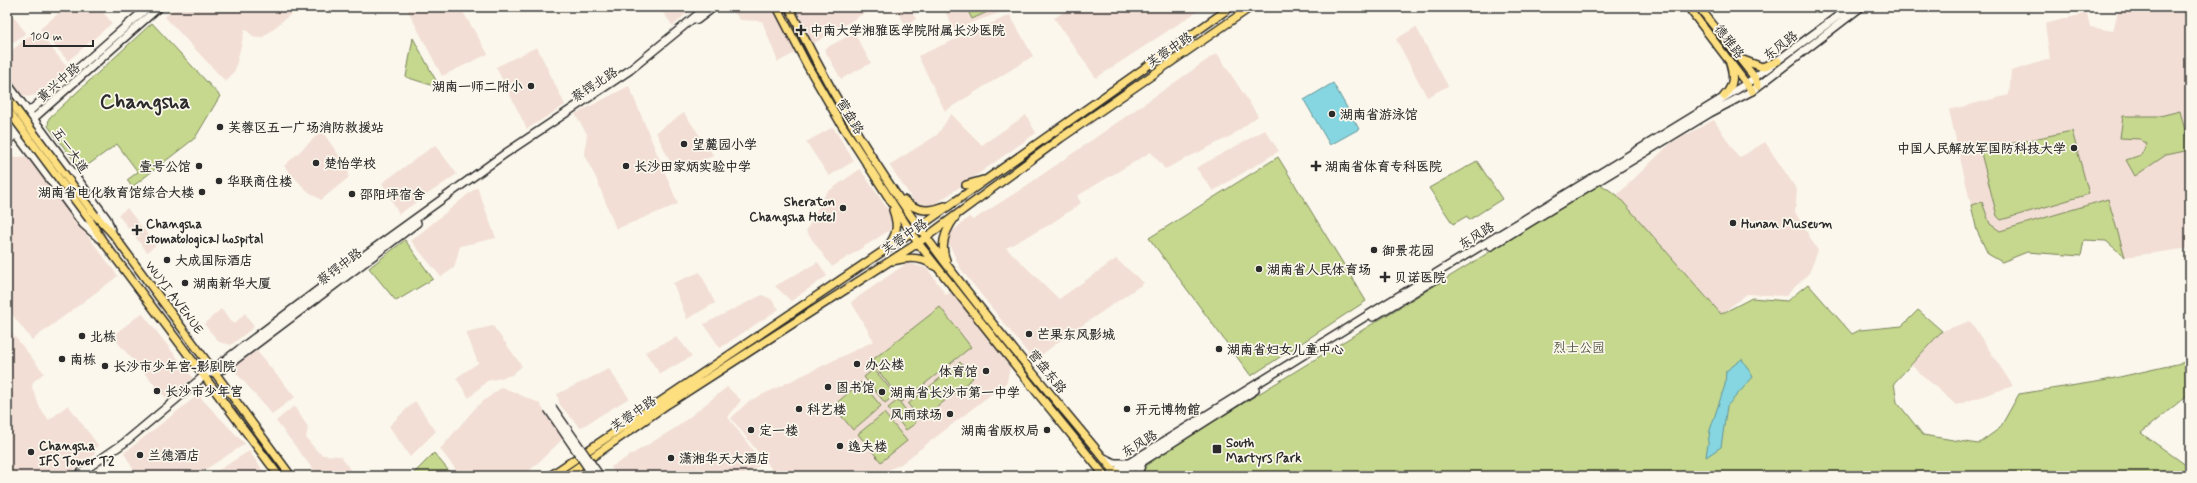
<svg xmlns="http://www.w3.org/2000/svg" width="2197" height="483" viewBox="0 0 2197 483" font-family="Mynerve,'LXGW WenKai TC',sans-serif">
	<rect width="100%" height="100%" fill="#fbf7ec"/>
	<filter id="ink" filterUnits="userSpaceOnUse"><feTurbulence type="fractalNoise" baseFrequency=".025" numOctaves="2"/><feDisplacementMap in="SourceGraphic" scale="8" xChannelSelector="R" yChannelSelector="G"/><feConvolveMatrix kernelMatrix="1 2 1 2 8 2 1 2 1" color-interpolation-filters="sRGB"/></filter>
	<g filter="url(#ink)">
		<path fill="#f2ded4" d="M 66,7 L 99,7 L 112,23 L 68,61 L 40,29 Z
			M 175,7 L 293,7 L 296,10 L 263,37 L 255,38 L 245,29 L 235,70 L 226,82 L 165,17 Z
			M 406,7 L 460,7 L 488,54 L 442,76 Z
			M 659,7 L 693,7 L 673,26 Z
			M 730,7 L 769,7 L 773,12 L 781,7 L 874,7 L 827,36 L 778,62 L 762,21 L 740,20 Z
			M 895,7 L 909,7 L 916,19 L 906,26 Z
			M 943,7 L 1016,7 L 954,29 Z
			M 1072,7 L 1195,7 L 1198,11 L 1096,78 L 1054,18 Z
			M 2119,7 L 2190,7 L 2190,248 L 2125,257 L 2106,241 L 2084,240 L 2081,256 L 2027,252 L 2002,262 L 1988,254 L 1977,231 L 1949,110 L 2009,95 L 2011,71 L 2050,59 L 2045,24 L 2087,13 L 2090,27 L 2113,31 Z
			M 7,8 L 26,33 L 7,47 Z
			M 1010,15 L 1033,56 L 945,111 L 918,56 Z
			M 1416,27 L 1448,86 L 1427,97 L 1396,39 Z
			M 35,32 L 39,33 L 67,67 L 68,71 L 41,94 L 27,97 L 21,94 L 7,75 L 7,54 Z
			M 854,33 L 871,63 L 841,79 L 824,49 Z
			M 537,47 L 565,105 L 527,129 L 496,67 Z
			M 1217,53 L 1258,116 L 1231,136 L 1165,169 L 1151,152 L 1077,196 L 1081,203 L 1049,225 L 1006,248 L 1059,299 L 1116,259 L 1144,283 L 1058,342 L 1034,361 L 960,268 L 946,237 L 969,217 L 973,220 L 1023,188 Z
			M 629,86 L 678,204 L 616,229 L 596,178 L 584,155 L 587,134 L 575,114 Z
			M 684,113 L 714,156 L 674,170 L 656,132 Z
			M 951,114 L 982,145 L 1026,115 L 1036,133 L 930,208 L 914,201 L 889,165 L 937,135 Z
			M 1714,120 L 1739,158 L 1765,142 L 1797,190 L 1795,212 L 1818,251 L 1809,273 L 1786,296 L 1747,294 L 1721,314 L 1617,195 L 1671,143 Z
			M 833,127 L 854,161 L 829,176 L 806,142 Z
			M 1265,130 L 1279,151 L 1213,191 L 1196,168 Z
			M 322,131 L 349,170 L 348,178 L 321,200 L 306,190 L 284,166 Z
			M 435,145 L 457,174 L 399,214 L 382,183 Z
			M 28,156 L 118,276 L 32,340 L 7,308 L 7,158 Z
			M 860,169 L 891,214 L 890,230 L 832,267 L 806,231 L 826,193 Z
			M 477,187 L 496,238 L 460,246 L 454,268 L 441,277 L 411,241 Z
			M 127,208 L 156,245 L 147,252 L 118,215 Z
			M 818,262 L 827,276 L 791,301 L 775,286 Z
			M 907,263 L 927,268 L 946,295 L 954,290 L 1010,366 L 1007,382 L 901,464 L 875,476 L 777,476 L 731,418 L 749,401 L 874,341 L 851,302 Z
			M 700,272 L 715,303 L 687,319 L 673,283 Z
			M 762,295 L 771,299 L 779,309 L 720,348 L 704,324 Z
			M 221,309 L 234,324 L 245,313 L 254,327 L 231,345 L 219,342 L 204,324 Z
			M 142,313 L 193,378 L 166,398 L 112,336 Z
			M 1970,321 L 2013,386 L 1956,405 L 1911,365 L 1942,331 Z
			M 493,326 L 522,366 L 512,375 L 487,381 L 469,398 L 456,378 L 478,363 L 466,332 Z
			M 8,328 L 44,373 L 33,382 L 32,387 L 40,408 L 49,420 L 68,405 L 98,445 L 94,455 L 64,476 L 7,476 Z
			M 677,337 L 692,356 L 660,374 L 645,352 Z
			M 256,350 L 295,397 L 272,414 L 232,368 Z
			M 609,369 L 629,398 L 580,428 L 560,405 L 557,394 Z
			M 502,387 L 539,403 L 563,439 L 524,476 L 461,476 L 440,449 L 477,406 Z
			M 727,387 L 741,400 L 728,417 L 763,464 L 741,476 L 704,476 L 692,455 L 703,476 L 617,476 L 611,467 L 677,427 Z
			M 198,395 L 245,444 L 195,476 L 137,476 L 124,453 Z
			M 415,401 L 436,431 L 410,457 L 389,426 Z
			M 294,406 L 308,427 L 306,438 L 318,452 L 323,455 L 341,456 L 354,476 L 318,476 L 276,421 Z
			M 249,451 L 267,476 L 211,475 Z"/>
		<path fill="#c6d88d" stroke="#78825c" d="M 966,7 L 998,7 L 972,19 Z
			M 152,23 L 220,96 L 195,138 L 132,187 L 127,180 L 138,172 L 117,144 L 81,170 L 48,126 L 49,118 Z
			M 413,38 L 440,88 L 406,77 Z
			M 2180,111 L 2190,150 L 2166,155 L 2135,176 L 2126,160 L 2141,155 L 2147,144 L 2140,139 L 2120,138 L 2123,116 L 2160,116 Z
			M 2072,131 L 2089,194 L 2001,220 L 1997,216 L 1981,153 L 1985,149 Z
			M 1278,157 L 1366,301 L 1251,376 L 1149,238 Z
			M 1477,161 L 1502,199 L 1469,220 L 1467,216 L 1453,224 L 1429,188 Z
			M 1600,184 L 1617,195 L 1721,314 L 1752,298 L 1787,301 L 1808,284 L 1852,334 L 1860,330 L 1902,326 L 1918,310 L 1942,331 L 1894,383 L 1897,402 L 1923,435 L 1978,444 L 2000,428 L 2019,394 L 2102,381 L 2190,361 L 2190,393 L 2141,433 L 2190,468 L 2190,476 L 1143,476 L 1144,468 L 1156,457 Z
			M 2108,199 L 2125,257 L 2106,241 L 2084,240 L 2081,256 L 2027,252 L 2002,262 L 1988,254 L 1977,231 L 1971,205 L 1982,202 L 1990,224 L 2000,231 Z
			M 405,240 L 433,279 L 396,301 L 369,268 Z
			M 940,307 L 971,347 L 902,402 L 871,361 Z
			M 960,362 L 973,378 L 921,420 L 908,404 Z
			M 874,369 L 895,395 L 885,403 L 864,377 Z
			M 861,382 L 881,406 L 853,430 L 833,406 Z
			M 898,400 L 916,423 L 906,430 L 888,408 Z
			M 884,413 L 907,441 L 881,462 L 858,434 Z
			M 434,453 L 453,476 L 411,476 Z"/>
		<path fill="#86d6e1" stroke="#629298" d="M 1333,83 L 1359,129 L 1330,145 L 1304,100 Z
			M 1742,359 L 1753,377 L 1727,406 L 1721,447 L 1706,457 L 1710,430 L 1725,385 L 1726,371 Z"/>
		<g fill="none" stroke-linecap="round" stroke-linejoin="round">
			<defs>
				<path id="secondary" d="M 697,20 L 714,7
					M 7,83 L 107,219 L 112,233
					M 7,122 L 83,224 L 99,238
					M 7,131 L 148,7
					M 7,142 L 159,7
					M 1491,246 L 1710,113 L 1752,91 L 1861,7
					M 1373,317 L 1436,279
					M 211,373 L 223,369 L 417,223
					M 1104,458 L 1114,463 L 1128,463
					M 76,476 L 124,443 L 204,376 L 355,262 L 506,153 L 630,70 L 707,7
					M 1108,476 L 1389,302 L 1746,84 L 1850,7
					M 1120,476 L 1255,390
					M 1137,476 L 1142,463"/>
				<path id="primary" d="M 777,7 L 807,65 L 840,122 L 918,243 L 1039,395 L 1105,476
					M 789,7 C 824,80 865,150 911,216 C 974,305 1046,388 1115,472 L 1126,476
					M 1688,7 L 1752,91
					M 1699,7 L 1755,78 L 1758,86
					M 1743,60 L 1762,67 L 1778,61
					M 1724,96 C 1734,86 1734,76 1730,63
					M 966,185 L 983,180
					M 904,200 C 917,212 929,212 945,206
					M 95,215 L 112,233 L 291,476
					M 89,219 L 102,240 L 279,476
					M 888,246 C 898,234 898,224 893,210
					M 946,260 C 939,244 946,229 956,216
					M 893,261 C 907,257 921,256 933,265
					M 550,476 L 919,227 L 1231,7
					M 565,476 L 668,404 L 918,243 L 1061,138 L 1251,7"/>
			</defs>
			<use href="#secondary" stroke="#2b2b2b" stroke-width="10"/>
			<use href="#primary" stroke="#2b2b2b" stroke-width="10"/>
			<use href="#secondary" stroke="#fbf7ec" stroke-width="7"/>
			<use href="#primary" stroke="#fddf80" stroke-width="7"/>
			<defs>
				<path id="secondary-bridge" d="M 552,407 L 600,476
					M 548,409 L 588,468"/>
				<path id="primary-bridge" d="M 7,97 L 95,215
					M 7,109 L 89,219"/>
			</defs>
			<use href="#secondary-bridge" stroke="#2b2b2b" stroke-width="10" stroke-linecap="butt"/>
			<use href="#primary-bridge" stroke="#2b2b2b" stroke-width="10" stroke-linecap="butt"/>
			<use href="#secondary-bridge" stroke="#fbf7ec" stroke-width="7"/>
			<use href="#primary-bridge" stroke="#fddf80" stroke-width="7"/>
		</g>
	</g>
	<g fill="#2b2b2b" stroke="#fbf7ec" stroke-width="1.5">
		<path d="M799 24h4v4h4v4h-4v4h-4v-4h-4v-4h4z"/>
		<circle cx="531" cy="86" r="4"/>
		<circle cx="1332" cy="114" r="4"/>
		<circle cx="220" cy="127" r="4"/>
		<circle cx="684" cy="144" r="4"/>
		<circle cx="2074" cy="148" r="4"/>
		<circle cx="316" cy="163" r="4"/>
		<circle cx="199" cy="166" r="4"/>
		<circle cx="626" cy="166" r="4"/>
		<path d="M1314 160h4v4h4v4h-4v4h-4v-4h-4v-4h4z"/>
		<circle cx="219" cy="181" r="4"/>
		<circle cx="202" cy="192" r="4"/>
		<circle cx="352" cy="194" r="4"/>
		<circle cx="843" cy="208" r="4"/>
		<circle cx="1733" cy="223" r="4"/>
		<path d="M135 224h4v4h4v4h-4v4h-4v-4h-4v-4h4z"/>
		<circle cx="1374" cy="250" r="4"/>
		<circle cx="167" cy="260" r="4"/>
		<circle cx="1259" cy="269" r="4"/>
		<path d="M1383 271h4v4h4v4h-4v4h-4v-4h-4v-4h4z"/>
		<circle cx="185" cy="283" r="4"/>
		<circle cx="1029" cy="334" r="4"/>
		<circle cx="82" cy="336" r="4"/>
		<circle cx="1219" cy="349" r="4"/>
		<circle cx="62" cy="359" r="4"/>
		<circle cx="857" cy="364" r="4"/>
		<circle cx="105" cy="366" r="4"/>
		<circle cx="986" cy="371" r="4"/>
		<circle cx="828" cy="387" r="4"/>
		<circle cx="157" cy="391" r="4"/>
		<circle cx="882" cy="392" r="4"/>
		<circle cx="799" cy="409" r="4"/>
		<circle cx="1127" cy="409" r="4"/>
		<circle cx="950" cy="414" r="4"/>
		<circle cx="751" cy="430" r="4"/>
		<circle cx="1047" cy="430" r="4"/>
		<circle cx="840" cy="446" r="4"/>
		<rect x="1212" y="444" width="10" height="10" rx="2"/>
		<circle cx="31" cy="452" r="4"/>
		<circle cx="140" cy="455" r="4"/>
		<circle cx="671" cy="458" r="4"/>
	</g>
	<g text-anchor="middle" stroke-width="3.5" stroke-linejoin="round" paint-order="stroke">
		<g font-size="13" font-weight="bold" fill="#2b2b2b" stroke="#fbf7ec" text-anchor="start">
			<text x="810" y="35">中南大学湘雅医学院附属长沙医院</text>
			<text x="523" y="91" text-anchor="end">湖南一师二附小</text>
			<text x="1340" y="119">湖南省游泳馆</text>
			<text x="228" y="132">芙蓉区五一广场消防救援站</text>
			<text x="692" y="149">望麓园小学</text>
			<text x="2066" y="153" text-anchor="end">中国人民解放军国防科技大学</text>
			<text x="324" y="168">楚怡学校</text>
			<text x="191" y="171" text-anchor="end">壹号公馆</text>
			<text x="634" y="171">长沙田家炳实验中学</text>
			<text x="1325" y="171">湖南省体育专科医院</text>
			<text x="227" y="186">华联商住楼</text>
			<text x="194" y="197" text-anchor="end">湖南省电化教育馆综合大楼</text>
			<text x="360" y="199">邵阳坪宿舍</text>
			<text x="835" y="206" text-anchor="end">Sheraton<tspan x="835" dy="15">Changsha Hotel</tspan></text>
			<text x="146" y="228">Changsha<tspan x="146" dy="15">stomatological hospital</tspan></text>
			<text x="1741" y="228">Hunan Museum</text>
			<text x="1382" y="255">御景花园</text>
			<text x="175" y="265">大成国际酒店</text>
			<text x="1267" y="274">湖南省人民体育场</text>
			<text x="1394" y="282">贝诺医院</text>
			<text x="193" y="288">湖南新华大厦</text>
			<text x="1037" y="339">芒果东风影城</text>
			<text x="90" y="341">北栋</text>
			<text x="1227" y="354">湖南省妇女儿童中心</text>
			<text x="70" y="364">南栋</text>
			<text x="865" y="369">办公楼</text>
			<text x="113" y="371">长沙市少年宫-影剧院</text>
			<text x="978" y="376" text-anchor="end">体育馆</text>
			<text x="836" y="392">图书馆</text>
			<text x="165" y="396">长沙市少年宫</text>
			<text x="890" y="397">湖南省长沙市第一中学</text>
			<text x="807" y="414">科艺楼</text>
			<text x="1135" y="414">开元博物館</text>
			<text x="942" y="419" text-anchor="end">风雨球场</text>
			<text x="759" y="435">定一楼</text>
			<text x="1039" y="435" text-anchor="end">湖南省版权局</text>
			<text x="1226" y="447">South<tspan x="1226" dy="15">Martyrs Park</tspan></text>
			<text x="39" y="450">Changsha<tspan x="39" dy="15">IFS Tower T2</tspan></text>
			<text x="848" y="451">逸夫楼</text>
			<text x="148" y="460">兰德酒店</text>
			<text x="679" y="463">潇湘华天大酒店</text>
		</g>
		<g font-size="13" fill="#2b2b2b" stroke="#fbf7ec">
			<text transform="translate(1730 41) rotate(52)" y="5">德雅路</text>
			<text transform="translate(1780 45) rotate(-37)" y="5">东风路</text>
			<text transform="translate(1169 49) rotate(-34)" y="5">芙蓉中路</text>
			<text transform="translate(58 82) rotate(-41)" y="5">黄兴中路</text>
			<text transform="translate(594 84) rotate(-33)" y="5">蔡锷北路</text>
			<text transform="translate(851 116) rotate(59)" y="5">营盘路</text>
			<text transform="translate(71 150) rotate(55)" y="5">五一大道</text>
			<text transform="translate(1476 235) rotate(-32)" y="5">东风路</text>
			<text transform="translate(904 236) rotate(-35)" y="5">芙蓉中路</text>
			<text transform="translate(339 266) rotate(-37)" y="5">蔡锷中路</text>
			<text transform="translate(175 297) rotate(53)" y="5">WUYI AVENUE</text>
			<text transform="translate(1048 371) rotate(51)" y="5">营盘东路</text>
			<text transform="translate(633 413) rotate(-35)" y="5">芙蓉中路</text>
			<text transform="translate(1139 443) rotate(-32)" y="5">东风路</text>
		</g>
		<g font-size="13" fill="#525644" stroke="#fbf7ec">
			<text x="1579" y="352">烈士公园</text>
		</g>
		<g font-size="21" font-weight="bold" fill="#2b2b2b" stroke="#fbf7ec">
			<text x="145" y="108">Changsha</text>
		</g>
	</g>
	<rect width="2197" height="483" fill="none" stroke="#fbf7ec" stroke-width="24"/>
	<rect x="12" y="12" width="2173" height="459" fill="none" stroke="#2b2b2b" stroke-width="1.5" filter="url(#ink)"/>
	<path d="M24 40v6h69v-6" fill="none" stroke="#2b2b2b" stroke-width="2"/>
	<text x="30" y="40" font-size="12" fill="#2b2b2b" stroke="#fbf7ec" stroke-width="3" paint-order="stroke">100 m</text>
</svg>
